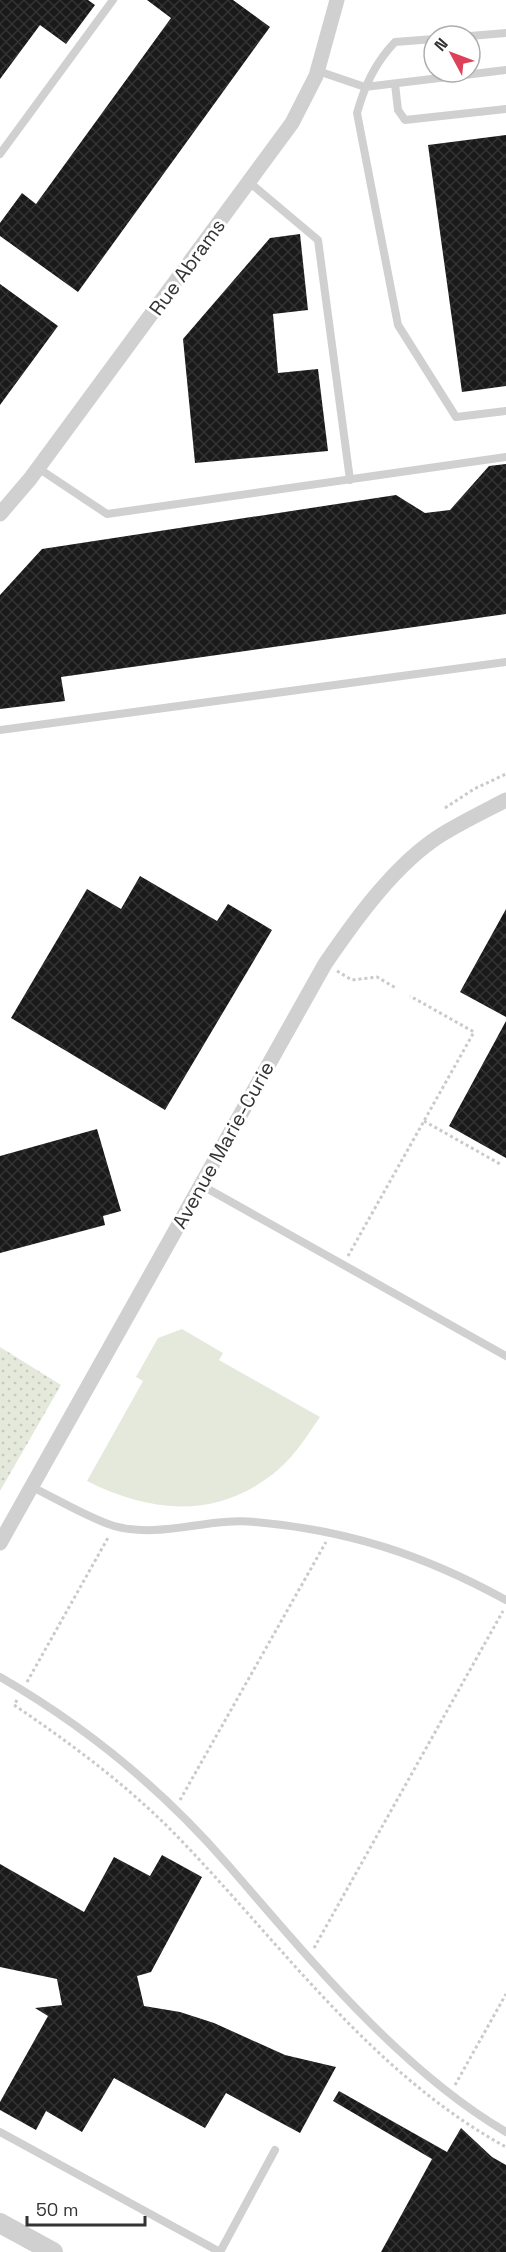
<svg xmlns="http://www.w3.org/2000/svg" width="506" height="2252" viewBox="0 0 506 2252" font-family="'Space Grotesk',sans-serif">
	<defs>
		<pattern id="grass-dots" width="8" height="8" patternUnits="userSpaceOnUse" patternTransform="scale(1.5)"><rect width="8" height="8" fill="#e4e9dc"/><path d="M2 2h.1M6 6h.1" fill="none" stroke="#c4c8bd" stroke-width="1.8" stroke-linecap="round"/></pattern>
		<pattern id="building-cross-hatch" width="8" height="8" patternUnits="userSpaceOnUse" patternTransform="scale(1.5)"><rect width="8" height="8" fill="#1a1a1a"/><path d="M0 0l8 8M0 8l8-8" fill="none" stroke="#333"/></pattern>
	</defs>
	<rect width="100%" height="100%" fill="#fff"/>
	<path fill="url(#grass-dots)" d="M 0,1347 L 61,1385 L 0,1491 Z"/>
	<path fill="#e4e9dc" d="M 182,1329 L 223,1353 L 219,1360 L 320,1417 C 308,1434 297,1453 280,1468 C 221,1520 153,1514 87,1481 L 143,1381 L 136,1377 L 158,1338 Z"/>
	<path fill="url(#building-cross-hatch)" d="M 0,0 L 88,0 L 95,5 L 66,44 L 40,25 L 0,79 Z
		M 147,0 L 233,0 L 270,27 L 78,292 L 0,236 L 0,223 L 22,193 L 36,204 L 171,18 Z
		M 506,135 L 506,386 L 462,392 L 428,145 Z
		M 300,234 L 308,310 L 273,314 L 278,373 L 318,369 L 328,451 L 195,463 L 183,339 L 270,238 Z
		M 0,284 L 58,326 L 0,405 Z
		M 506,464 L 506,614 L 61,677 L 65,701 L 0,709 L 0,595 L 42,549 L 396,495 L 425,513 L 450,510 L 489,466 Z
		M 140,876 L 217,921 L 228,904 L 272,930 L 165,1110 L 11,1018 L 87,889 L 121,909 Z
		M 506,909 L 506,1017 L 460,992 Z
		M 506,1021 L 506,1158 L 449,1126 Z
		M 97,1129 L 121,1211 L 103,1216 L 105,1225 L 0,1253 L 0,1156 Z
		M 162,1855 L 202,1877 L 151,1972 L 137,1976 L 144,2006 L 180,2012 L 214,2023 L 285,2055 L 336,2067 L 300,2133 L 226,2093 L 205,2128 L 114,2078 L 82,2132 L 46,2111 L 36,2130 L 0,2110 L 0,2102 L 48,2016 L 35,2008 L 62,2005 L 57,1979 L 0,1967 L 0,1864 L 84,1912 L 114,1857 L 150,1876 Z
		M 339,2091 L 447,2152 L 461,2128 L 492,2157 L 506,2165 L 506,2252 L 381,2252 L 432,2159 L 333,2101 Z"/>
	<g fill="none" stroke-linecap="round" stroke-linejoin="round">
		<path stroke="#cacaca" stroke-width="3" stroke-dasharray="3 3" stroke-linecap="butt" d="M 445,808 L 474,789 L 506,774
			M 337,971 L 352,980 L 377,977 L 396,988
			M 424,1121 L 500,1164
			M 348,1256 L 474,1032 L 410,996
			M 27,1682 L 109,1536
			M 17,1700 L 14,1705 C 70,1743 123,1782 171,1830 C 278,1939 369,2072 506,2147
			M 180,1800 L 326,1542
			M 314,1948 L 503,1611
			M 455,2085 L 506,1994"/>
		<path stroke="#d0d0d0" stroke-width="8" d="M 470,36 L 506,33
			M 434,39 L 395,42 C 375,63 365,85 357,113 L 398,325 L 456,417 L 506,411
			M 318,71 L 365,87 L 506,70
			M 395,84 L 398,110 L 405,120 L 506,109
			M 0,154 L 113,0
			M 249,182 L 318,240 L 350,480
			M 38,468 L 107,514 L 506,457
			M 0,730 L 506,662
			M 201,1185 L 506,1356
			M 32,1487 C 57,1499 88,1518 114,1526 C 159,1539 209,1517 255,1522 C 348,1530 424,1555 506,1600
			M 0,1677 C 85,1726 164,1791 228,1865 C 309,1958 399,2069 506,2132
			M 0,2132 L 220,2252 L 275,2150"/>
		<path stroke="#d0d0d0" stroke-width="15" d="M 0,514 L 30,479 L 292,123 L 316,76 L 337,0
			M 0,1543 L 325,964 C 355,920 395,864 441,835 C 462,822 485,811 506,800"/>
		<path stroke="#d0d0d0" stroke-width="20" d="M 0,2223 L 53,2252"/>
	</g>
	<g text-anchor="middle" stroke-width="6" stroke-linejoin="round" paint-order="stroke">
		<g font-size="20" fill="#333" stroke="#fff">
			<text transform="translate(187 267) rotate(-54)" y="7">Rue Abrams</text>
			<text transform="translate(223 1145) rotate(-61)" y="7">Avenue Marie-Curie</text>
		</g>
	</g>
	<g transform="translate(452 54) rotate(311)"><circle r="28" fill="#ffffff" stroke="#adadad" stroke-width="1.5"/>
	<path d="M0-4.5L10 22L0 15L-10 22Z" fill="#dd4159"/>
	<text y="-9" font-size="16" font-weight="bold" text-anchor="middle" fill="#333333">N</text>
	</g>
	<path d="M27 2216v9h118v-9" fill="none" stroke="#333333" stroke-width="3"/>
	<text x="36" y="2216" font-size="18" fill="#333333" stroke="#ffffff" stroke-width="4.5" paint-order="stroke">50 m</text>
</svg>
